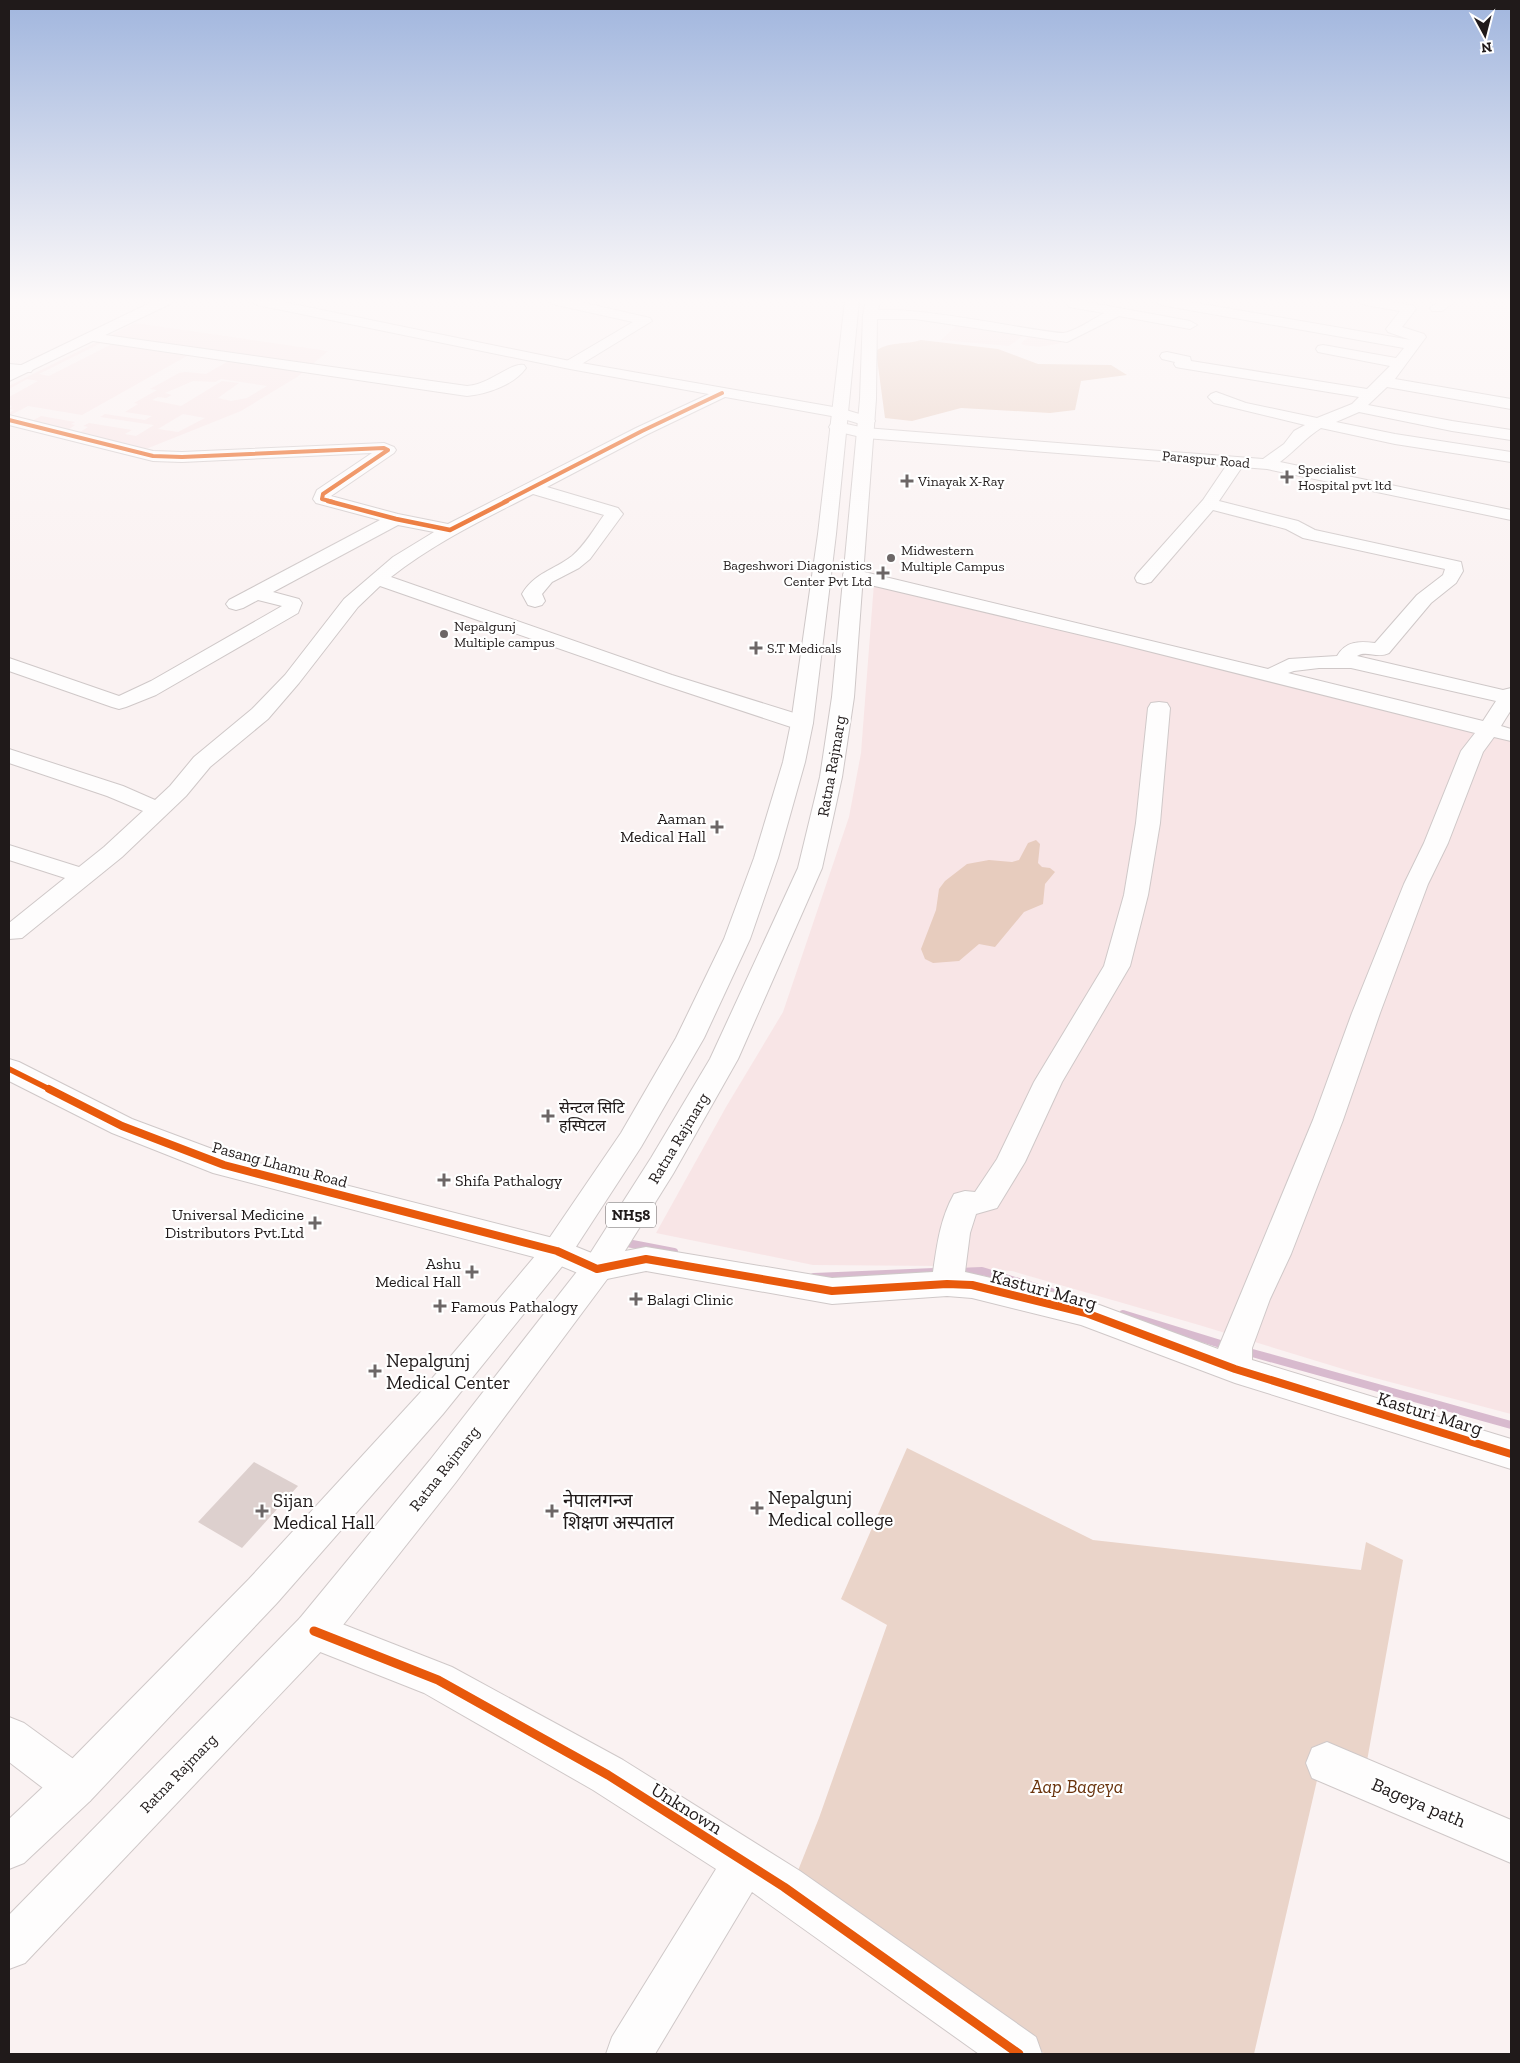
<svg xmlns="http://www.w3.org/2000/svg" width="1520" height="2063" viewBox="0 0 1520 2063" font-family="'Zilla Slab','Noto Sans Devanagari',serif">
	<rect width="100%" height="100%" fill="#faf2f2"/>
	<path fill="#f8e5e6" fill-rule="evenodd" d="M 135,323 L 328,351 L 297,377 L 241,411 L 141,451 L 9,419 L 9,413 L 14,410 L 9,409 L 12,406 L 9,405 L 9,397 L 38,381 L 27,379 L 9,389 L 9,386 ZM 103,342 L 112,344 L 49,376 L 39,374 ZM 194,352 L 232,359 L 206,374 L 186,372 L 179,373 L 150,389 L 157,390 L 134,403 L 138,404 L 125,412 L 152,416 L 145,420 L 105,414 L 100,417 L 154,425 L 136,436 L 125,434 L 132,430 L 89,423 L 83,426 L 88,427 L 80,432 L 68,430 L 75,425 L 71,424 L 75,422 L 41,416 L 32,421 L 9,416 L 28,406 L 82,415 ZM 221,379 L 267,386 L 247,398 L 231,401 L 218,398 L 239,383 L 222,381 L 181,406 L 152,400 L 158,397 L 166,398 L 172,395 L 165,393 L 193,381 L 215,382 ZM 183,414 L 205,418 L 178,432 L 158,429 Z
		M 959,323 L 1027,333 L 1009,346 L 941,340 Z
		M 1031,335 L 1061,340 L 1061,343 L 1040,347 L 1023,345 L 1021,343 Z
		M 874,583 L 1511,741 L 1511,1414 L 1356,1373 L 1199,1325 L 1012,1271 L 943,1266 L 813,1265 L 656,1233 L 726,1107 L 783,1012 L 849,817 L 861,753 Z"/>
	<path fill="#ead4c9" d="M 907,1448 L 1093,1540 L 1361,1570 L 1366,1542 L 1403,1560 L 1365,1772 L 1318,1776 L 1254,2054 L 1045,2054 L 878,1927 L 797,1873 L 819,1818 L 887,1625 L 841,1599 Z"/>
	<path fill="#e7ccbe" d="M 921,340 L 998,349 L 1038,364 L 1111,365 L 1127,375 L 1081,381 L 1075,410 L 1050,413 L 961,408 L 912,421 L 885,418 L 876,351 C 889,341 906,345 921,340 Z
		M 1036,840 L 1040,844 L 1038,863 L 1042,867 L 1050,868 L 1055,872 L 1045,884 L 1043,904 L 1024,912 L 995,947 L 979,944 L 959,961 L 933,963 L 925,959 L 921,949 L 936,910 L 939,889 L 945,881 L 967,864 L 989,860 L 1012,862 L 1019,860 L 1028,843 Z"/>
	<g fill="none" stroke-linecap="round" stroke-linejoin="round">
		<path stroke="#d8bace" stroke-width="8" d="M 622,1242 L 674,1252
			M 957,1272 L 982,1271 L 1055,1293
			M 814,1277 L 934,1272
			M 1123,1314 L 1227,1346
			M 1245,1351 L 1511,1425"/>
	</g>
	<path fill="#ddd0ce" d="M 254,1462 L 298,1486 L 242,1548 L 198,1522 Z"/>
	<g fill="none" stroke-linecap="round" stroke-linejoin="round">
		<defs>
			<path id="minor" d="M 550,301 L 576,301 L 650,318 L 652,321 L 575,368 L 565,368 L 563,365 L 565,362 L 633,322 L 552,304 Z
				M 1069,301 L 1081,301 L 1190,321 L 1197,325 L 1190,329 L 1119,316 L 1067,342 L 915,319 L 870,319 L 863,315 C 877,297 1033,332 1063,333 C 1072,333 1095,318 1104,313 L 1069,307 L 1067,304 Z
				M 1154,301 L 1185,301 L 1411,340 L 1388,332 L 1386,329 L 1400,311 L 1365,305 L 1358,301 L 1388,301 L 1414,306 L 1416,309 L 1402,327 L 1424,334 L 1426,337 L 1395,379 L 1511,399 L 1511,409 L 1387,387 L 1368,405 L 1452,421 L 1511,430 L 1511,440 L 1452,431 L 1359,412 L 1336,422 L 1395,434 L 1511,452 L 1511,462 L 1395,444 L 1321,428 C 1305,438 1295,451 1280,462 L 1511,510 L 1511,520 L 1267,469 L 1242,467 L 1219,501 L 1298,521 L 1315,530 L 1461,562 L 1463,571 L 1456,583 L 1431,603 L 1389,653 C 1378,659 1366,650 1357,656 L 1503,690 L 1511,688 L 1511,710 L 1501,726 L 1511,729 L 1511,741 L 1494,737 L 1483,752 L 1448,843 L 1428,884 L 1380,1013 L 1343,1120 L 1291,1254 L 1270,1299 L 1252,1348 L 1252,1360 L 1511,1439 L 1511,1469 L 1235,1383 L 1081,1325 L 972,1298 L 947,1296 L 832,1304 L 646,1271 L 597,1281 L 549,1261 L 213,1173 L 112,1133 L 9,1081 L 9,1059 L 19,1062 L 132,1119 L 231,1156 L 557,1239 L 599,1256 L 646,1247 L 832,1278 L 933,1272 C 937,1245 940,1219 954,1194 L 965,1191 L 975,1192 L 997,1159 L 1034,1082 L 1104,966 L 1124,895 L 1136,823 L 1148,708 L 1151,703 L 1159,702 L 1167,703 L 1170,708 L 1160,823 L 1148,895 L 1130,966 L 1062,1082 L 1025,1162 L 997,1208 L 976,1214 L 970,1233 L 965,1272 L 1086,1300 L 1218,1349 L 1313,1120 L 1352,1013 L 1404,884 L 1424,843 L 1461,751 L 1475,733 L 1116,643 L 845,579 L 843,575 L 845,571 L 852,569 L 1268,669 L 1289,659 L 1337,656 C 1346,641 1359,641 1375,643 L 1417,595 L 1443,575 L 1445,569 L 1303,538 L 1286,529 L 1213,510 L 1151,582 L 1144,584 L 1137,582 L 1135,578 L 1137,574 L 1203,500 L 1226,466 L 865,438 L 831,430 L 829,427 L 831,424 L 837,422 L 865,428 L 1263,459 L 1284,444 L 1294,431 L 1305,425 L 1214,403 L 1208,397 L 1211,394 L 1216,392 L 1246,403 L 1317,418 L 1352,404 L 1359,397 L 1181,368 L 1176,367 L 1174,364 L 1175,362 L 1162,359 L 1160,356 L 1162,353 L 1167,352 L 1190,357 L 1191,361 L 1367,389 L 1390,366 L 1318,352 L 1316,349 L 1318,346 L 1323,345 L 1396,358 L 1404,348 L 1161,305 ZM 1319,668 L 1351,668 L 1496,701 L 1483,721 L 1288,673 L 1294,671 Z
				M 1439,301 L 1456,301 L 1442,311 L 1432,311 L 1430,308 Z
				M 91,333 L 467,386 C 489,385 511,362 524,365 L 526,368 C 514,385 487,394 467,396 L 86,340 L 84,337 L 86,334 Z
				M 9,364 L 31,366 L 33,369 L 31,372 L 9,372 Z
				M 722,388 L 727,390 L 730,393 L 727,396 L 648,434 L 547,487 L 618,508 L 623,514 L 590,559 L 579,568 L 552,582 L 542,594 L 545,601 L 542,605 L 535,607 L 528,605 L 522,594 C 534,573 554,570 572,556 C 585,545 594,529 604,515 L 533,494 C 484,519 434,543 391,577 L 672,675 L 810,718 L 813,723 L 810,728 L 802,729 L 794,728 L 658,683 L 380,586 L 358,607 L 299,683 L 268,719 L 210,767 L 186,796 L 122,857 L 22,938 L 9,939 L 9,923 L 65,878 L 9,860 L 9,845 L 79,867 L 104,847 L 143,811 L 107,796 L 9,763 L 9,749 L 123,786 L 155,800 L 170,786 L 194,757 L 252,709 L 285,675 L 344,599 L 393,557 L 434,532 L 398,525 L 273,592 L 299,599 L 302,603 L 298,613 L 156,695 L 126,707 L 119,709 L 112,707 L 9,671 L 9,658 L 119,696 L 151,681 L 282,606 L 258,600 L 243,608 L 236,610 L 229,608 L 226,604 L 229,600 L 380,520 L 316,503 L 313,499 L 317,490 L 372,453 L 182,462 L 153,461 L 9,425 L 9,415 L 153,451 L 182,452 L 384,443 L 394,447 L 396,450 L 394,453 L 331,496 L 398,514 L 448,524 L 636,428 Z
				M 314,1613 L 452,1667 L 623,1760 L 800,1871 L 1036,2037 L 1042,2054 L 979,2054 L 752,1892 L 655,2054 L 606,2054 L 612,2037 L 716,1869 L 593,1790 L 424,1693 L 300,1644 L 294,1631 L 300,1618 Z
				M 9,1717 L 24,1723 L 90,1771 L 96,1786 L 90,1801 L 75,1807 L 60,1801 L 9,1762 Z
				M 1327,1742 L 1511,1820 L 1511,1863 L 1312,1778 L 1306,1763 L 1312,1748 Z"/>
			<path id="major" d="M 154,301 L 172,301 L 170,304 L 9,381 L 9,371 Z
				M 250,301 L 278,301 L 570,361 L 839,408 L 873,418 L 875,421 L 873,424 L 867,426 L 837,417 L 570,369 L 257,305 Z"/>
			<path id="highway" d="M 845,301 L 859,301 L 836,534 L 813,723 L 805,762 L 778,858 L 750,939 L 704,1038 L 641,1147 L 568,1259 L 443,1414 L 277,1603 L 90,1801 L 24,1863 L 9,1869 L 9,1819 L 60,1771 L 249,1579 L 419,1394 L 546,1243 L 621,1133 L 676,1038 L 724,939 L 754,858 L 783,762 L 791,723 L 818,534 Z
				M 866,301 L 880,301 L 877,315 L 876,399 L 854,697 L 842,777 L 822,868 L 738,1059 L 673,1174 L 608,1278 L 456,1482 L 328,1644 L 25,1963 L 9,1969 L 9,1915 L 300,1618 L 430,1460 L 586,1260 L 651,1158 L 710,1059 L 798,868 L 820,777 L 832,697 L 860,399 L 863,315 Z"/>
		</defs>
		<use href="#minor" stroke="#cfc8c8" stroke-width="2"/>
		<use href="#major" stroke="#cfc8c8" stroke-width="2"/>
		<use href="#highway" stroke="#cfc8c8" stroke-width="2"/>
		<use href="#minor" fill="#fefdfd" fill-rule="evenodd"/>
		<use href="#major" fill="#fefdfd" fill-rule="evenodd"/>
		<use href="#highway" fill="#fefdfd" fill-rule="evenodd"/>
		<defs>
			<path id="cycleway-far4" d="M 9,420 L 153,456 L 182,457 L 384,448 L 388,450 L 323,494 L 322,499 L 333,502
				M 504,502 L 642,431 L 722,393"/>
			<path id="cycleway-far3" d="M 328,501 L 396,519 L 450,530 L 507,501"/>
			<path id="cycleway-far2" d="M 9,1069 L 51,1090"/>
			<path id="cycleway-far1" d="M 49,1089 L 122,1126 L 224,1165 L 557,1251 L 597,1269 L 646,1259 L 832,1291 L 947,1284 L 972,1285 L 1086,1313 L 1235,1369 L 1511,1454"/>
			<path id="cycleway" d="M 314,1631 L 438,1680 L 608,1775 L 784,1887 L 1019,2054"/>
		</defs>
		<use href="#cycleway-far4" stroke="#fff" stroke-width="5.5"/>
		<use href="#cycleway-far3" stroke="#fff" stroke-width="7"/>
		<use href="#cycleway-far2" stroke="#fff" stroke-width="9"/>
		<use href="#cycleway-far1" stroke="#fff" stroke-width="11"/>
		<use href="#cycleway" stroke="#fff" stroke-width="12"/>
		<use href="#cycleway-far4" stroke="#e8590c" stroke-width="4"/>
		<use href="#cycleway-far3" stroke="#e8590c" stroke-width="4.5"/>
		<use href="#cycleway-far2" stroke="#e8590c" stroke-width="5.5"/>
		<use href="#cycleway-far1" stroke="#e8590c" stroke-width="8"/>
		<use href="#cycleway" stroke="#e8590c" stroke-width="9"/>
	</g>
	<linearGradient id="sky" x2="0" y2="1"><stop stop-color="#a1b6de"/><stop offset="0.51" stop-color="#fdf9f9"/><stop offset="1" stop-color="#fdf9f9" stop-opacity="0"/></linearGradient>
	<rect width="1520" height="590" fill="url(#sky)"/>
	<g fill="#6c6666" stroke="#fff" stroke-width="2">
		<path d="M1284.5 469.5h5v5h5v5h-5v5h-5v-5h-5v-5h5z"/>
		<path d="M904.5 473.5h5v5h5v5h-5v5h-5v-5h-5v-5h5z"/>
		<circle cx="891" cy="558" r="5"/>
		<path d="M880.5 565.5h5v5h5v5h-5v5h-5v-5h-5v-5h5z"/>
		<circle cx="444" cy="634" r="5"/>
		<path d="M753.5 640.5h5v5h5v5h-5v5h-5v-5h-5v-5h5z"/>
		<path d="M714.5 819.5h5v5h5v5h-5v5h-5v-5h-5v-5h5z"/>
		<path d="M545.5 1108.5h5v5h5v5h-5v5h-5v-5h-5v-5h5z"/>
		<path d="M441.5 1172.5h5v5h5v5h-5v5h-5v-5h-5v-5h5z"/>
		<path d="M312.5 1215.5h5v5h5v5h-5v5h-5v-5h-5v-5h5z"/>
		<path d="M469.5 1264.5h5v5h5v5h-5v5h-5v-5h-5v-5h5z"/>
		<path d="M633.5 1291.5h5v5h5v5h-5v5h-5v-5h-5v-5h5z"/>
		<path d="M437.5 1298.5h5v5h5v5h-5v5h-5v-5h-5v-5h5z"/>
		<path d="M372.5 1363.5h5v5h5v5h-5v5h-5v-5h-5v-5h5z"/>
		<path d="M754.5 1500.5h5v5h5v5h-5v5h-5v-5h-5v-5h5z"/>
		<path d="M259.5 1503.5h5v5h5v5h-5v5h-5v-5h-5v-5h5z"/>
		<path d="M549.5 1503.5h5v5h5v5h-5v5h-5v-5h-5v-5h5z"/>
	</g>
	<g text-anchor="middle" stroke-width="4.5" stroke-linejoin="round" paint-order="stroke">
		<g font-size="14" fill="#201a1a" stroke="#fff">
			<text transform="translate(1206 459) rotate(5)" y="5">Paraspur Road</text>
		</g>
		<g font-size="14" fill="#201a1a" stroke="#fff" text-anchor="start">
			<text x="1298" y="474">Specialist<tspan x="1298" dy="16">Hospital pvt ltd</tspan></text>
			<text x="918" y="486">Vinayak X-Ray</text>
			<text x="901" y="555">Midwestern<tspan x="901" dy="16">Multiple Campus</tspan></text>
			<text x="872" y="570" text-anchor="end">Bageshwori Diagonistics<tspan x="872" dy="16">Center Pvt Ltd</tspan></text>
			<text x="454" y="631">Nepalgunj<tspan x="454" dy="16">Multiple campus</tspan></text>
			<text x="767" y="653">S.T Medicals</text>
		</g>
		<rect fill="#fff" stroke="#635f5f" stroke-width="1" x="606" y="1202.5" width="50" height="25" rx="4"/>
		<g font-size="15" font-weight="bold" fill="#201a1a">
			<text x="631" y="1220">NH58</text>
		</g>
		<g font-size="16" fill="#201a1a" stroke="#fff">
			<text transform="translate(831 766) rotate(-80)" y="6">Ratna Rajmarg</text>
			<text transform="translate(678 1138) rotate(-59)" y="6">Ratna Rajmarg</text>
			<text transform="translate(280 1164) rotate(15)" y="6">Pasang Lhamu Road</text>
			<text transform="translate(444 1468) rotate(-52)" y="6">Ratna Rajmarg</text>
			<text transform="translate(178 1773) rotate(-46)" y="6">Ratna Rajmarg</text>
		</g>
		<g font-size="16" fill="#201a1a" stroke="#fff" text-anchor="start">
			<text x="706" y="824" text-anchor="end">Aaman<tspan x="706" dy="18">Medical Hall</tspan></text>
			<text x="559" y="1113">सेन्टल सिटि<tspan x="559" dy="18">हस्पिटल</tspan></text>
			<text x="455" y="1186">Shifa Pathalogy</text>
			<text x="304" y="1220" text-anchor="end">Universal Medicine<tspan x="304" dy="18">Distributors Pvt.Ltd</tspan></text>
			<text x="461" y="1269" text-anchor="end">Ashu<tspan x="461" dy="18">Medical Hall</tspan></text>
			<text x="647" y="1305">Balagi Clinic</text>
			<text x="451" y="1312">Famous Pathalogy</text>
		</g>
		<g font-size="19" fill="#201a1a" stroke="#fff">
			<text transform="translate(1044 1289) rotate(15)" y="7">Kasturi Marg</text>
			<text transform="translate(1430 1413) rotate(17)" y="7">Kasturi Marg</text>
			<text transform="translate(1419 1802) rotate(23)" y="7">Bageya path</text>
			<text transform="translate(687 1808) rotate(32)" y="7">Unknown</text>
		</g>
		<g font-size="19" fill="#201a1a" stroke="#fff" text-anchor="start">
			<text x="386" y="1367">Nepalgunj<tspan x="386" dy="22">Medical Center</tspan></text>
			<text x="768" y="1504">Nepalgunj<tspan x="768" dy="22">Medical college</tspan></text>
			<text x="273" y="1507">Sijan<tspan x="273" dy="22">Medical Hall</tspan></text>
			<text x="563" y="1507">नेपालगन्ज<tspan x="563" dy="22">शिक्षण अस्पताल</tspan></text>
		</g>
		<g font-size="19" font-style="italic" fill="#6a340d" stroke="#fff">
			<text x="1077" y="1793">Aap Bageya</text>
		</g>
	</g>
	<rect width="1520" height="2063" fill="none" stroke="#201a1a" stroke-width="20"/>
	<g transform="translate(1485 35) rotate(173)" stroke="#ffffff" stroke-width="4" paint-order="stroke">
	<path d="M0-4L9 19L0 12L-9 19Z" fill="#201a1a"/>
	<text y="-8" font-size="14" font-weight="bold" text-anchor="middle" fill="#201a1a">N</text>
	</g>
</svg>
